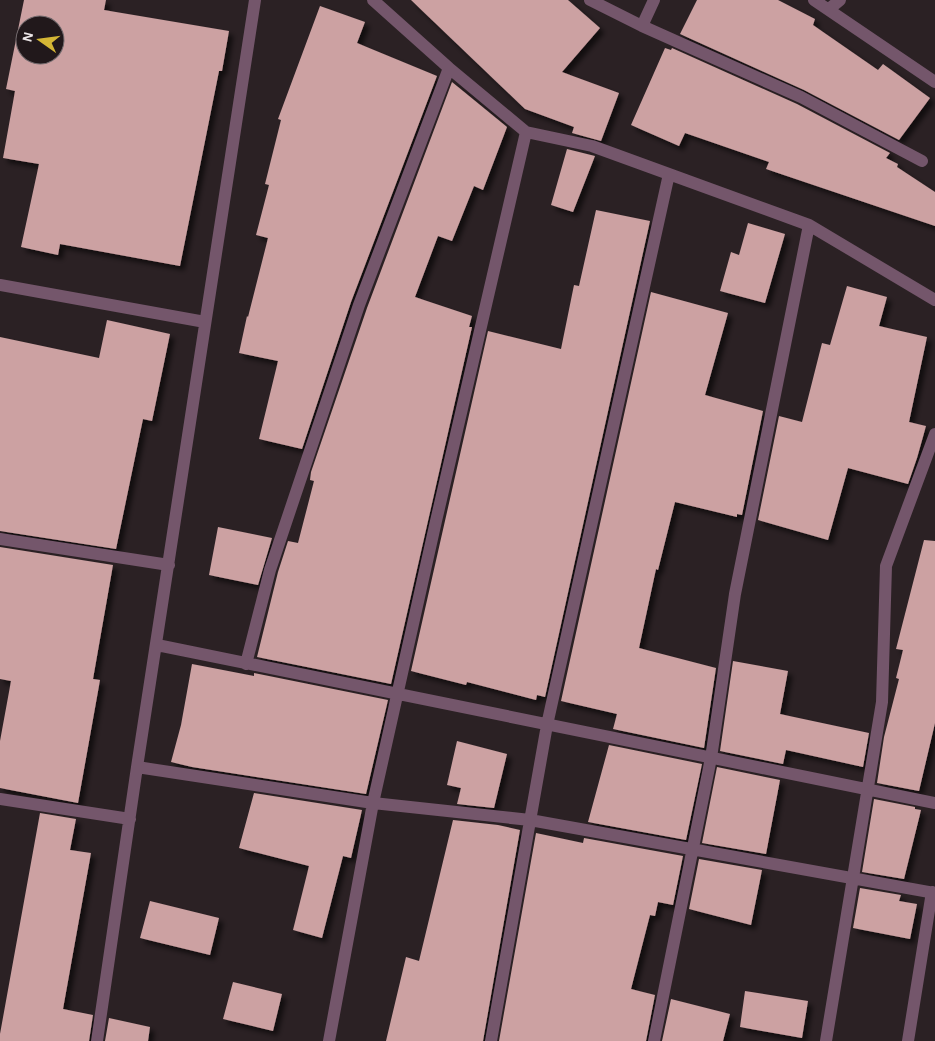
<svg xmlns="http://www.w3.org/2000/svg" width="935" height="1041" viewBox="0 0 935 1041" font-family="'Alegreya Sans',sans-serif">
	<defs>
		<filter id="shadow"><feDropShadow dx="4.5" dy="4.5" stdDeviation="2.5" flood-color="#0009"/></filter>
	</defs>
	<rect width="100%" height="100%" fill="#2b2124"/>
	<path fill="#cca1a2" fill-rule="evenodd" filter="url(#shadow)" d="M 24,0 L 106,0 L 104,10 L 229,31 L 222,71 L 219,71 L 180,266 L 60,244 L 58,255 L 21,247 L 39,164 L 3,158 L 15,91 L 6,89 ZM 25,25 L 55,25 L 55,55 L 25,55 Z
		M 411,0 L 568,0 L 600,28 L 562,72 L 619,93 L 601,141 L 572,133 L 574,127 L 525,109 Z
		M 697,0 L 778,0 L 815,19 L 813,25 L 878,70 L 883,64 L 930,98 L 899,140 L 804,90 L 680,34 Z
		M 320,6 L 365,22 L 357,43 L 437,76 L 351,302 L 302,449 L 259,439 L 278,361 L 239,353 L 247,316 L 248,317 L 268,238 L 256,235 L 269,185 L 265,184 L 281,120 L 278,119 Z
		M 665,48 L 671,50 L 672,48 L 797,104 L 890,153 L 886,158 L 898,164 L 897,167 L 935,192 L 935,226 L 766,169 L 769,162 L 685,133 L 679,146 L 631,125 Z
		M 452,82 L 507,127 L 483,190 L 474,186 L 452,241 L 438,236 L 415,297 L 472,316 L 469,327 L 472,327 L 391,684 L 257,657 L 278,572 L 288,541 L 298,543 L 314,481 L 310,480 L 311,472 L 367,308 Z
		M 567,149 L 595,156 L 573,212 L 551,205 Z
		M 596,210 L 650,221 L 545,697 L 537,695 L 536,700 L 467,682 L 466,685 L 411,671 L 488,331 L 561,349 L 574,285 L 579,286 Z
		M 748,223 L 785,234 L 765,303 L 720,291 L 731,252 L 739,255 Z
		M 847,286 L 887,297 L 879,326 L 927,337 L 909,422 L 926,426 L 917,458 L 908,484 L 848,468 L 828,540 L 758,520 L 779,416 L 802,422 L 822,343 L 830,345 Z
		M 651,292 L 728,313 L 705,395 L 763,411 L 742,515 L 737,514 L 737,517 L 675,502 L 658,570 L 656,569 L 639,648 L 716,668 L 704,748 L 613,729 L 617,714 L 561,701 Z
		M 107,320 L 170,334 L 152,421 L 143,419 L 116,549 L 0,531 L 0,337 L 99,358 Z
		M 218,527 L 272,538 L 258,585 L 209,575 Z
		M 924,540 L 935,541 L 935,723 L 919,791 L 877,783 L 884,737 L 899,679 L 896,678 L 903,650 L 896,649 Z
		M 0,547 L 113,565 L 93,679 L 100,680 L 78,803 L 0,788 L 0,741 L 11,681 L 0,679 Z
		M 733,661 L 788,671 L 780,714 L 869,733 L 863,767 L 786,750 L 783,764 L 720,751 Z
		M 192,664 L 254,676 L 254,673 L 388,700 L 366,794 L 192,767 L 171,762 L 181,725 Z
		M 457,741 L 507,754 L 494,808 L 457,804 L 461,788 L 447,785 Z
		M 609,745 L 702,764 L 686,840 L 588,822 Z
		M 717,767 L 780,780 L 766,854 L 702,843 Z
		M 254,793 L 362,810 L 351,858 L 343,856 L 322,938 L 293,930 L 309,866 L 239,848 Z
		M 874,799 L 915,807 L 915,809 L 921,810 L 904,879 L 862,872 Z
		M 40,813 L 76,819 L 70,850 L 91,853 L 63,1009 L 93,1015 L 89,1041 L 0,1041 L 0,1034 Z
		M 453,820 L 498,825 L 520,830 L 483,1041 L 386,1041 L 406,957 L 419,961 Z
		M 536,833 L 583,843 L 584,838 L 683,856 L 673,905 L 658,902 L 655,916 L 650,915 L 631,989 L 655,995 L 646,1041 L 499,1041 Z
		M 699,859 L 762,870 L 751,925 L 689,909 Z
		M 860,888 L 901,895 L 899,901 L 917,904 L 910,939 L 853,928 Z
		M 150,901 L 219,918 L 210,955 L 140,938 Z
		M 233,982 L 282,994 L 273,1031 L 223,1019 Z
		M 745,991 L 808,1001 L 802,1038 L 740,1027 Z
		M 671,999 L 730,1014 L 723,1041 L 662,1041 Z
		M 109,1018 L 150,1027 L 148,1041 L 105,1041 Z"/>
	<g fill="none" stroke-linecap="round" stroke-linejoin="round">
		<path stroke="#74566b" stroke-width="12" d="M 373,0 L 449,68 L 526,132 L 592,146 L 809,225 L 935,300
			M 590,0 L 642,26 L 801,97 L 922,161
			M 814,0 L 935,82
			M 829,9 L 840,0
			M 642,26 L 654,0
			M 0,285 L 205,322
			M 0,539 L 169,565
			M 157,645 L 935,803
			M 246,664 L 270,570 L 359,305 L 449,68
			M 137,767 L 373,803 L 530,820 L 935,893
			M 0,799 L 130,819
			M 97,1041 L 137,767 L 255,0
			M 329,1041 L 373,803 L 436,521 L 526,132
			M 491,1041 L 547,725 L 669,174
			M 654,1041 L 711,758 L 735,594 L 809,225
			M 826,1041 L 882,702 L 886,566 L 935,434
			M 908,1041 L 932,892"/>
	</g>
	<g transform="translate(40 40) rotate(284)"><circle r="24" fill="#21181b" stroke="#726a6d"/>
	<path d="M0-4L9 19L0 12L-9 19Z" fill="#d4b635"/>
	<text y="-8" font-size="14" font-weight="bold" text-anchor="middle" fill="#ebe5e7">N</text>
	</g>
</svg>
